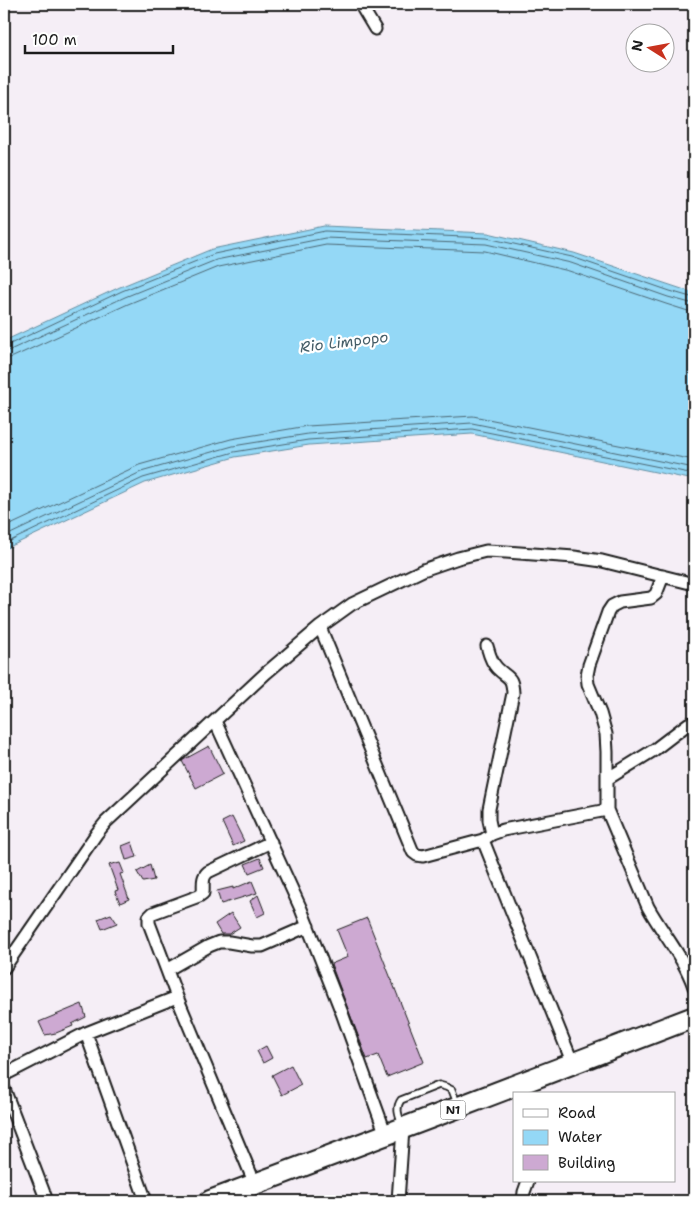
<svg xmlns="http://www.w3.org/2000/svg" width="698" height="1205" viewBox="0 0 698 1205" font-family="'Shantell Sans',sans-serif">
	<rect width="100%" height="100%" fill="#f5eef6"/>
	<filter id="ink" filterUnits="userSpaceOnUse"><feTurbulence type="fractalNoise" baseFrequency=".02" numOctaves="2"/><feDisplacementMap in="SourceGraphic" scale="10" xChannelSelector="R" yChannelSelector="G"/><feConvolveMatrix kernelMatrix="1 2 1 2 8 2 1 2 1" color-interpolation-filters="sRGB"/></filter>
	<g filter="url(#ink)">
		<path fill="#94d8f6" stroke="#648d9f" d="M 324,226 L 488,233 L 574,253 L 694,293 L 694,480 L 472,434 L 309,445 L 235,457 L 145,483 L 9,547 L 4,550 L 4,341 L 120,287 L 212,249 Z"/>
		<g fill="none" stroke-linecap="round" stroke-linejoin="round">
			<path stroke="#4c6773" stroke-width="1" d="M 4,345 L 8,345 L 122,291 L 214,254 L 325,231 L 487,238 L 572,257 L 670,291 L 694,298
				M 4,351 L 10,350 L 125,297 L 216,260 L 325,238 L 486,244 L 571,263 L 668,297 L 694,304
				M 4,359 L 13,357 L 128,304 L 218,267 L 326,245 L 485,251 L 569,271 L 666,304 L 688,311 L 694,311
				M 4,528 L 139,465 L 231,439 L 307,426 L 473,416 L 694,460
				M 4,537 L 141,472 L 233,446 L 308,434 L 472,423 L 694,468
				M 4,544 L 143,478 L 234,452 L 308,440 L 472,429 L 694,474"/>
		</g>
		<path fill="#cda9d2" stroke="#1c1c1c" d="M 209,746 L 223,774 L 196,788 L 182,761 L 185,759 Z
			M 232,817 L 244,841 L 233,846 L 222,822 Z
			M 132,842 L 137,857 L 126,860 L 122,846 Z
			M 260,858 L 264,867 L 249,873 L 245,864 Z
			M 115,863 L 116,864 L 120,863 L 124,873 L 120,874 L 129,899 L 120,903 L 115,891 L 118,890 L 109,865 Z
			M 150,865 L 154,880 L 143,882 L 137,872 Z
			M 252,881 L 257,893 L 221,904 L 217,891 L 233,887 L 233,889 Z
			M 258,895 L 265,913 L 257,917 L 250,901 Z
			M 231,913 L 240,927 L 229,934 L 221,934 L 215,924 Z
			M 111,914 L 117,923 L 102,929 L 98,919 Z
			M 367,918 L 424,1062 L 387,1077 L 378,1055 L 367,1059 L 331,964 L 348,957 L 337,930 Z
			M 82,1004 L 86,1017 L 72,1024 L 73,1026 L 56,1033 L 45,1035 L 39,1022 Z
			M 266,1046 L 272,1058 L 263,1063 L 257,1051 Z
			M 291,1065 L 301,1085 L 282,1095 L 272,1075 Z"/>
		<g fill="none" stroke-linecap="round" stroke-linejoin="round">
			<defs>
				<path id="service" d="M 402,1125 C 399,1116 395,1108 401,1100 L 439,1085 L 446,1087 L 452,1090 L 457,1103"/>
				<path id="minor" d="M 360,4 L 375,29
					M 663,576 L 656,594 L 651,598 L 620,602 L 612,606 L 608,612 L 589,665 L 587,675 L 588,684 L 600,713 L 606,734 L 607,752 L 607,810 L 648,907 C 663,934 684,958 694,987
					M 320,627 L 413,852 L 417,855 L 423,856 L 483,840 L 492,834 L 503,830 L 607,810
					M 487,646 C 489,653 491,662 497,668 C 508,679 512,675 513,693 L 489,809 L 489,820 L 492,834
					M 215,721 L 301,909 L 342,1013 L 386,1135
					M 607,779 L 654,750 L 688,724 L 694,723
					M 483,840 L 573,1064
					M 4,968 L 97,833 L 106,822 L 266,673 L 320,627 L 352,604 L 423,570 L 458,558 L 486,551 L 506,552 L 574,557 L 602,561 L 694,584
					M 167,970 L 209,946 L 219,942 L 229,942 L 252,946 L 262,946 L 308,926
					M 86,1033 L 146,1201
					M 4,1075 L 86,1033 L 177,997
					M 4,1089 L 47,1201
					M 255,1184 L 177,997 L 149,923 L 149,917 L 153,913 L 199,896 L 203,893 C 204,885 201,878 208,872 L 271,842
					M 398,1201 L 403,1129
					M 523,1201 L 524,1192 L 528,1181"/>
				<path id="trunk" d="M 210,1201 L 459,1107 L 694,1017"/>
			</defs>
			<use href="#service" stroke="#1c1c1c" stroke-width="9"/>
			<use href="#minor" stroke="#1c1c1c" stroke-width="15"/>
			<use href="#trunk" stroke="#1c1c1c" stroke-width="24"/>
			<use href="#service" stroke="#fff" stroke-width="5.5"/>
			<use href="#minor" stroke="#fff" stroke-width="11"/>
			<use href="#trunk" stroke="#fff" stroke-width="20"/>
		</g>
	</g>
	<g text-anchor="middle" stroke-width="4.5" stroke-linejoin="round" paint-order="stroke">
		<rect fill="#fff" stroke="#606060" stroke-width="1" x="440.5" y="1100.5" width="25" height="19" rx="4"/>
		<g font-size="12" font-weight="bold" fill="#1c1c1c">
			<text x="453" y="1114">N1</text>
		</g>
		<g font-size="15" font-style="italic" fill="#465e68" stroke="#fff">
			<text transform="translate(344 342) rotate(-7)" y="5">Rio Limpopo</text>
		</g>
	</g>
	<rect width="698" height="1205" fill="none" stroke="#fff" stroke-width="20"/>
	<rect x="10" y="10" width="678" height="1185" fill="none" stroke="#1c1c1c" stroke-width="2" filter="url(#ink)"/>
	<rect x="513" y="1092" width="162" height="90" fill="#ffffff" stroke="#a4a4a4"/>
	<rect x="523" y="1109" width="25" height="8" fill="#ffffff" stroke="#a4a4a4"/>
	<text x="558" y="1118" font-size="15" fill="#1c1c1c">Road</text>
	<rect x="523" y="1130" width="25" height="15" fill="#94d8f6" stroke="#a4a4a4"/>
	<text x="558" y="1142" font-size="15" fill="#1c1c1c">Water</text>
	<rect x="523" y="1155" width="25" height="15" fill="#cda9d2" stroke="#a4a4a4"/>
	<text x="558" y="1168" font-size="15" fill="#1c1c1c">Building</text>
	<g transform="translate(650 48) rotate(281)"><circle r="24" fill="#ffffff" stroke="#a4a4a4"/>
	<path d="M0-4L9 19L0 12L-9 19Z" fill="#c8321e"/>
	<text y="-8" font-size="14" font-weight="bold" text-anchor="middle" fill="#1c1c1c">N</text>
	</g>
	<path d="M25 45v8h148v-8" fill="none" stroke="#1c1c1c" stroke-width="2.5"/>
	<text x="32" y="45" font-size="15" fill="#1c1c1c" stroke="#ffffff" stroke-width="4" paint-order="stroke">100 m</text>
</svg>
